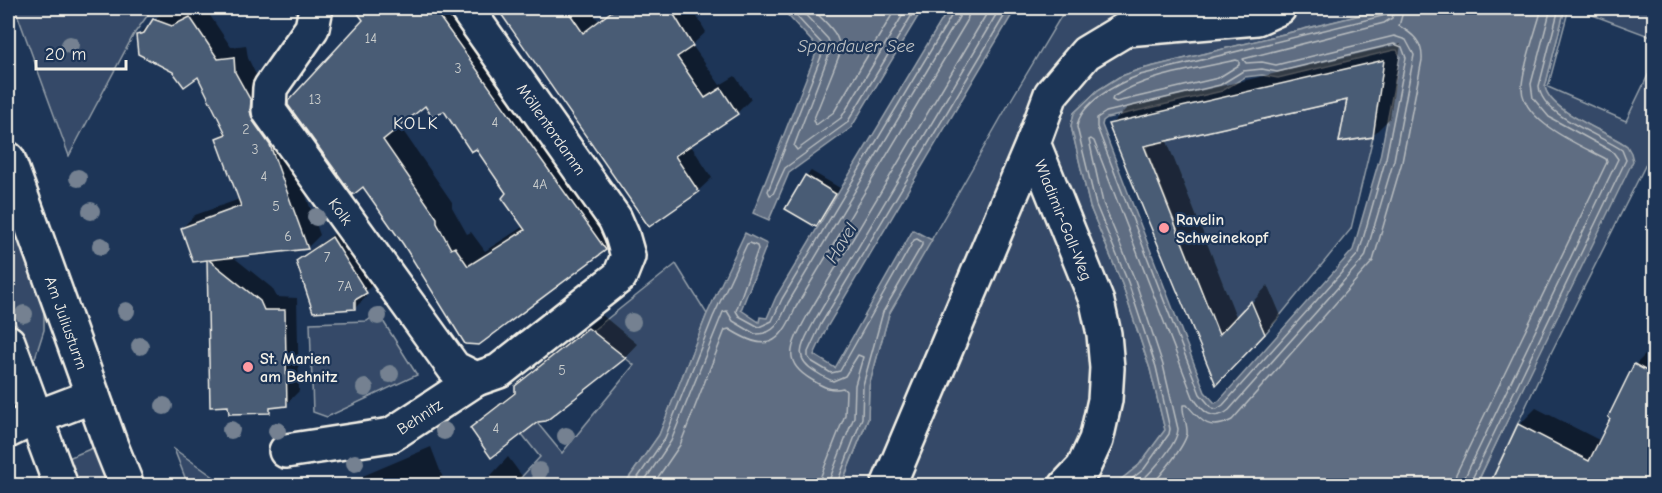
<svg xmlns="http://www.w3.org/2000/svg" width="1662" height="493" viewBox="0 0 1662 493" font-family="'Comic Neue',sans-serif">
	<rect width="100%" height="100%" fill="#1d3557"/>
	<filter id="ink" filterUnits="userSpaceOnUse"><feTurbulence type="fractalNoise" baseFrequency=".0167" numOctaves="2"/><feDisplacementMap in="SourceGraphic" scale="12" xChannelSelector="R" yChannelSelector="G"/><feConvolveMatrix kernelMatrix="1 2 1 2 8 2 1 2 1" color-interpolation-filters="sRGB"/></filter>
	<g filter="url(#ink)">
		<path fill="#354a67" stroke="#949ea8" stroke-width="1.5" d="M 15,8 L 153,8 L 134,34 L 69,156 Z
			M 1066,8 L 1389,8 L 1138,70 L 1119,77 L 1098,90 L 1074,113 L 1071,126 L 1090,207 L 1122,284 L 1150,369 L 1165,430 L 1139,465 L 1114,485 L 841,486 L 868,419 L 869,386 L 889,314 L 1011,100 Z
			M 1565,8 L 1569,8 L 1548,87 L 1626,121 L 1651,69 L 1654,70 L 1654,148 L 1549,357 L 1489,485 L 1476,486 L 1531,370 L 1627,146 C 1606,131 1550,112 1545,87 Z
			M 1592,8 L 1654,8 L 1654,38 L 1590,14 Z
			M 1347,100 L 1339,142 L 1373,137 L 1351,229 L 1265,334 L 1253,307 L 1243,309 L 1219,335 L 1146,149 L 1149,145 Z
			M 8,199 L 44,307 L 44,330 L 35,358 L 28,357 L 8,302 Z
			M 676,264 L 707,314 L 659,435 L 624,485 L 514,485 L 540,457 L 499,405 L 515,396 L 562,453 L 634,365 L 592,331 Z
			M 378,313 L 417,375 L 327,417 L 313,412 L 310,323 L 367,321 Z
			M 95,447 L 110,485 L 77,485 L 66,459 Z
			M 174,449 L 225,485 L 188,485 Z"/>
		<path fill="#5e6d82" stroke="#9aa2ab" stroke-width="1.5" fill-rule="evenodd" d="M 781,8 L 923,8 L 851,128 L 789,173 L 769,220 L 753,213 L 818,48 Z
			M 949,8 L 1016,8 L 827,327 L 814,355 L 835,368 L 913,230 L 932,240 L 889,314 L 869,386 L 868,419 L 841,485 L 624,485 L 659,435 L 707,314 L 745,233 L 767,244 L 741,310 L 759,322 L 760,317 L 767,318 L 776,297 Z
			M 1389,8 L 1565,8 L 1545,87 C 1550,112 1606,131 1627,146 L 1631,153 L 1633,161 L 1476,485 L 1114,485 L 1139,465 L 1165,430 L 1150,369 L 1122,284 L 1090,207 L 1071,126 L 1074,113 L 1098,90 L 1119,77 L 1138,70 ZM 1394,50 L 1397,50 L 1400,56 L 1380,157 L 1353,250 L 1219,401 L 1215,403 L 1205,392 L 1102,125 L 1103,121 L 1107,118 L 1222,91 L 1245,77 L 1262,75 L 1278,78 Z"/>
		<path fill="#0007" fill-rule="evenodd" d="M 167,8 L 186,14 L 200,8 L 205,8 L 231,47 L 246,45 L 248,58 L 283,132 L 320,235 L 307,248 L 232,256 L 272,288 L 277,297 L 297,298 L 299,391 L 286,404 L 275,406 L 269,411 L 230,412 L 209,259 L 182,228 L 195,215 L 240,199 L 218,139 L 226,130 L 199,75 L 174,70 L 137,36 Z
			M 355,8 L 461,8 L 621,233 L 605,249 L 478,343 L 404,243 L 364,185 L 365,21 ZM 425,103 L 444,109 L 477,146 L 508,193 L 524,226 L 485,251 L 471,232 L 467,234 L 452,207 L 452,202 L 399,125 Z
			M 499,8 L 589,8 L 598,20 L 614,8 L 692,8 L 706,32 L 692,45 L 720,85 L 735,76 L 751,99 L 737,113 L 690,144 L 712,178 L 698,191 L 650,225 Z
			M 1401,44 L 1390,118 L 1372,136 L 1348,98 L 1166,139 L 1237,319 L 1268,285 L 1281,316 L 1233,366 L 1110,125 L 1127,108 Z
			M 811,171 L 840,188 L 821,220 L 816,225 L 806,176 Z
			M 343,228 L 376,281 L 365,292 L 366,297 L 355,308 L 298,261 L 309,251 Z
			M 602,315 L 637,344 L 625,357 L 546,420 L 471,428 L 485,415 L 517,390 L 516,386 L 530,373 Z
			M 1652,348 L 1654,350 L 1654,486 L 1491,486 L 1519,425 L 1536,408 L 1601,441 L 1635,365 Z
			M 431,447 L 446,486 L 335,486 L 365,475 Z
			M 508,457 L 522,476 L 513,486 L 481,486 Z"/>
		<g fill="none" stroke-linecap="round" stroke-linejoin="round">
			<path stroke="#b8bcbf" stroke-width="1.5" d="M 789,8 L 822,44 L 824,49 L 768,191 L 770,195 L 773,194 L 785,168 L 847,123 L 916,8
				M 799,8 L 828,39 L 831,49 L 794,146 L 797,150 L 841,118 L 907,8
				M 811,8 C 824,21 844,35 839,56 L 813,121 L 816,125 L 834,112 L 896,8
				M 1394,44 L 1402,47 L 1406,58 L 1386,158 L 1359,253 L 1223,405 L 1217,409 L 1212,408 L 1200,394 L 1097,127 L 1097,118 L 1106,112 L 1220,85 L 1243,71 L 1262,69 L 1277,72 Z
				M 1236,60 L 1239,61 L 1239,65 L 1218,78 L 1116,102 L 1112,100 L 1113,97 C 1147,75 1197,69 1236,60 Z
				M 632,486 L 665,438 L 713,317 L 747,244 L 750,243 L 757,246 L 758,249 L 736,311 L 739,316 L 759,327 L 772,321 L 782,299 L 953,13 L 954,8
				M 641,486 L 671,441 L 723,312 L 727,311 L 733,321 L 755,334 C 776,335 781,319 788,303 L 959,17 L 961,8
				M 652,486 L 680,445 L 725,330 L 729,329 C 767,353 779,346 796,307 L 967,21 L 970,8
				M 820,486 L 821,476 L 845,415 L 846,391 L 843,388 C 831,391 823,387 812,380 C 779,361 793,343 807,316 L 990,8
				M 829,486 L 830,478 L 854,417 L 855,385 L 863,357 L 858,355 L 845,376 L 833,381 C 827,379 822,376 816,372 C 790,357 804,342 815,320 L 1000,8
				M 836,486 L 862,418 L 863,385 L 883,312 L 922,245 L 922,242 L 917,239 L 914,240 L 840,371 L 831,373 L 811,361 L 808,357 L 808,352 L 821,324 L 1009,8
				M 1123,486 L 1144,469 L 1169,434 L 1170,429 L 1156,367 L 1128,282 L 1096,205 L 1077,127 C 1080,102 1119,83 1140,75 L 1382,16 L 1387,13 L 1387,8
				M 1135,486 C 1149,475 1177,446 1178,429 L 1163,365 L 1135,280 L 1103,203 L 1089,140 L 1091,139 L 1094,141 L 1193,397 C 1202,411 1213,423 1229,410 L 1365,257 L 1394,160 L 1414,55 L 1406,40 L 1394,36 L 1276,65 L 1262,62 L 1246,63 L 1243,59 L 1384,23 L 1392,18 L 1395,8
				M 1150,486 C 1160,477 1184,447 1187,434 C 1188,424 1182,414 1183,405 L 1187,405 C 1201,421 1209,432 1232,420 L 1373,261 L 1402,162 L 1422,60 C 1423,42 1413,34 1399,26 L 1404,8
				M 1454,486 L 1456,474 L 1607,162 L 1606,159 C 1580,145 1519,121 1522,85 C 1524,62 1536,31 1542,8
				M 1463,486 L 1465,477 L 1618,159 L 1613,152 L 1549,117 L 1533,98 L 1531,84 L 1551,8
				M 1471,486 L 1471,481 L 1626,160 L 1622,150 C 1599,134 1541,116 1539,86 L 1559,8"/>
		</g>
		<path fill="#485b74" stroke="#f4f1e8" stroke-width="1.5" fill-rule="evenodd" d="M 354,8 L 433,8 L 606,250 L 479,345 L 465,344 L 403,244 L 363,187 L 353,195 L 288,105 L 288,101 L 363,20 ZM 425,106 L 432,117 L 444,111 L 471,152 L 476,149 L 506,193 L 502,198 L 525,230 L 468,266 L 455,247 L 451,249 L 437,223 L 437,218 L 383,140 Z
			M 497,8 L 566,8 L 583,33 L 616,8 L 670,8 L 693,46 L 677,57 L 705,98 L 721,88 L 738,114 L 675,156 L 699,192 L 649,227 Z
			M 190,17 L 218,59 L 234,57 L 235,72 L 251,101 L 250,111 L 253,121 L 270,145 L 308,249 L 209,260 L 260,301 L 264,310 L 285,310 L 287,406 L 270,408 L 270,413 L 229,414 L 228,406 L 210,407 L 207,260 L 193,262 L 181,228 L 241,206 L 216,138 L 226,134 L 198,77 L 184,87 L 173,72 L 138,54 L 136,35 L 144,33 L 153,19 L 172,26 Z
			M 1384,60 L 1373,137 L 1339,142 L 1347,100 L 1144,146 L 1219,335 L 1251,301 L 1265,334 L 1216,385 L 1108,124 Z
			M 805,175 L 836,194 L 816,227 L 785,209 Z
			M 332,237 L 367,293 L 355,300 L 355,309 L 313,312 L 296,261 Z
			M 588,328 L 626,358 L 546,421 L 538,422 L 491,458 L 470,428 L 515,393 L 515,386 Z
			M 1634,364 L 1654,375 L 1654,486 L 1489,486 L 1518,424 L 1589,461 L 1610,419 L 1608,417 Z"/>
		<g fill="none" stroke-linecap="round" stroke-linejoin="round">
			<defs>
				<g id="minor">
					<path id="s1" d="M 316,8 L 312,28 L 270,88 L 269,111 L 454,368 L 476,379 L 499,371 L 620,276 L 628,256 L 622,235 L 615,219 L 466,8"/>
					<path d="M 8,431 L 35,418 L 93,396"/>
					<path id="s2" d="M 286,451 L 391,435 L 476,379"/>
					<path d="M 888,486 L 1033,143"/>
					<path d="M 1066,486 L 1083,468 L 1096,440 L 1105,400 L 1107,368 L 1104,334 L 1097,302 L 1033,143 L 1051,94 L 1086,53 L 1126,29 L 1257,18 L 1279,8"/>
				</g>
				<g id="major">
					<path id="s3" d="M 8,159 L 111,446 L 127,486"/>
					<path d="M 8,342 L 61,486"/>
				</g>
			</defs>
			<use href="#minor" stroke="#f4f1e8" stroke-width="38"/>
			<use href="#major" stroke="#f4f1e8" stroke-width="38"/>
			<use href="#minor" stroke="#1d3557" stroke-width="33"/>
			<use href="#major" stroke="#1d3557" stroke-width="33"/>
		</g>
		<g fill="#748191">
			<circle cx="70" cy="45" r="9"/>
			<circle cx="78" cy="178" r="9"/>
			<circle cx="91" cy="211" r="9"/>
			<circle cx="316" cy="217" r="9"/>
			<circle cx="101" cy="246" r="9"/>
			<circle cx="126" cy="311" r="9"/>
			<circle cx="24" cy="314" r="9"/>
			<circle cx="378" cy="316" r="9"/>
			<circle cx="632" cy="322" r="9"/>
			<circle cx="140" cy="346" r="9"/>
			<circle cx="390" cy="374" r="9"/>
			<circle cx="365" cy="388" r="9"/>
			<circle cx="164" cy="406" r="9"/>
			<circle cx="231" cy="430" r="9"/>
			<circle cx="277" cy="431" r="9"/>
			<circle cx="444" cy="431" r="9"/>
			<circle cx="566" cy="436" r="9"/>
			<circle cx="355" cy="463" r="9"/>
			<circle cx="539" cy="471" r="9"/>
		</g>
	</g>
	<g fill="#ff9aa2" stroke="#1d3557" stroke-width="2">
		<circle cx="1164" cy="228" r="6"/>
		<circle cx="248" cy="367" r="6"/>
	</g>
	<g text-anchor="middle" stroke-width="4.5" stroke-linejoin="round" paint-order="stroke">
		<g font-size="14" fill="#c9cccb">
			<text x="371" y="43">14</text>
			<text x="458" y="73">3</text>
			<text x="315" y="104">13</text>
			<text x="495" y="127">4</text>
			<text x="246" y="134">2</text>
			<text x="255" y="154">3</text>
			<text x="264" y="181">4</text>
			<text x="540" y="189">4A</text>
			<text x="276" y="211">5</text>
			<text x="288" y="241">6</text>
			<text x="327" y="262">7</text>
			<text x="345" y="291">7A</text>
			<text x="562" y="375">5</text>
			<text x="496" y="433">4</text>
		</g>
		<g font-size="16" fill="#f4f1e8" stroke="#1d3557">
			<text transform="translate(552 129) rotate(55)" y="6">Möllentordamm</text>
			<text dy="6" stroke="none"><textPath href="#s1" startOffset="240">Kolk</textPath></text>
			<text transform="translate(1064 220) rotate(68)" y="6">Wladimir-Gall-Weg</text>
			<text dy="6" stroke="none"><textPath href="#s3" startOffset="174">Am Juliusturm</textPath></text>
			<text dy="6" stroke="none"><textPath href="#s2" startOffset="140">Behnitz</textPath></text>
		</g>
		<g font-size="16" font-weight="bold" fill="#f4f1e8" stroke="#1d3557" text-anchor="start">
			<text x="1176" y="225">Ravelin<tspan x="1176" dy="18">Schweinekopf</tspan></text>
			<text x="260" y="364">St. Marien<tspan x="260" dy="18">am Behnitz</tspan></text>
		</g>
		<g font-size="18" font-style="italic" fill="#c0c3c4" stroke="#1d3557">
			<text x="856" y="52">Spandauer See</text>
			<text transform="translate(841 243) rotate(-59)" y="6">Havel</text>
		</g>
		<g font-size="18" letter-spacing="1.5" fill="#f4f1e8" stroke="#1d3557">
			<text x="416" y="129">KOLK</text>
		</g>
	</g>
	<rect width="1662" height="493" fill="none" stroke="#1d3557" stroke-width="30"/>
	<rect x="15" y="15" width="1632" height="463" fill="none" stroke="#f4f1e8" stroke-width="2" filter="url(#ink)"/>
	<path d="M36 60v9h90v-9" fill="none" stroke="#f4f1e8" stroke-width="3"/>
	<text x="45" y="60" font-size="18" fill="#f4f1e8" stroke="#1d3557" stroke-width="4.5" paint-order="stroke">20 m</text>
</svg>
